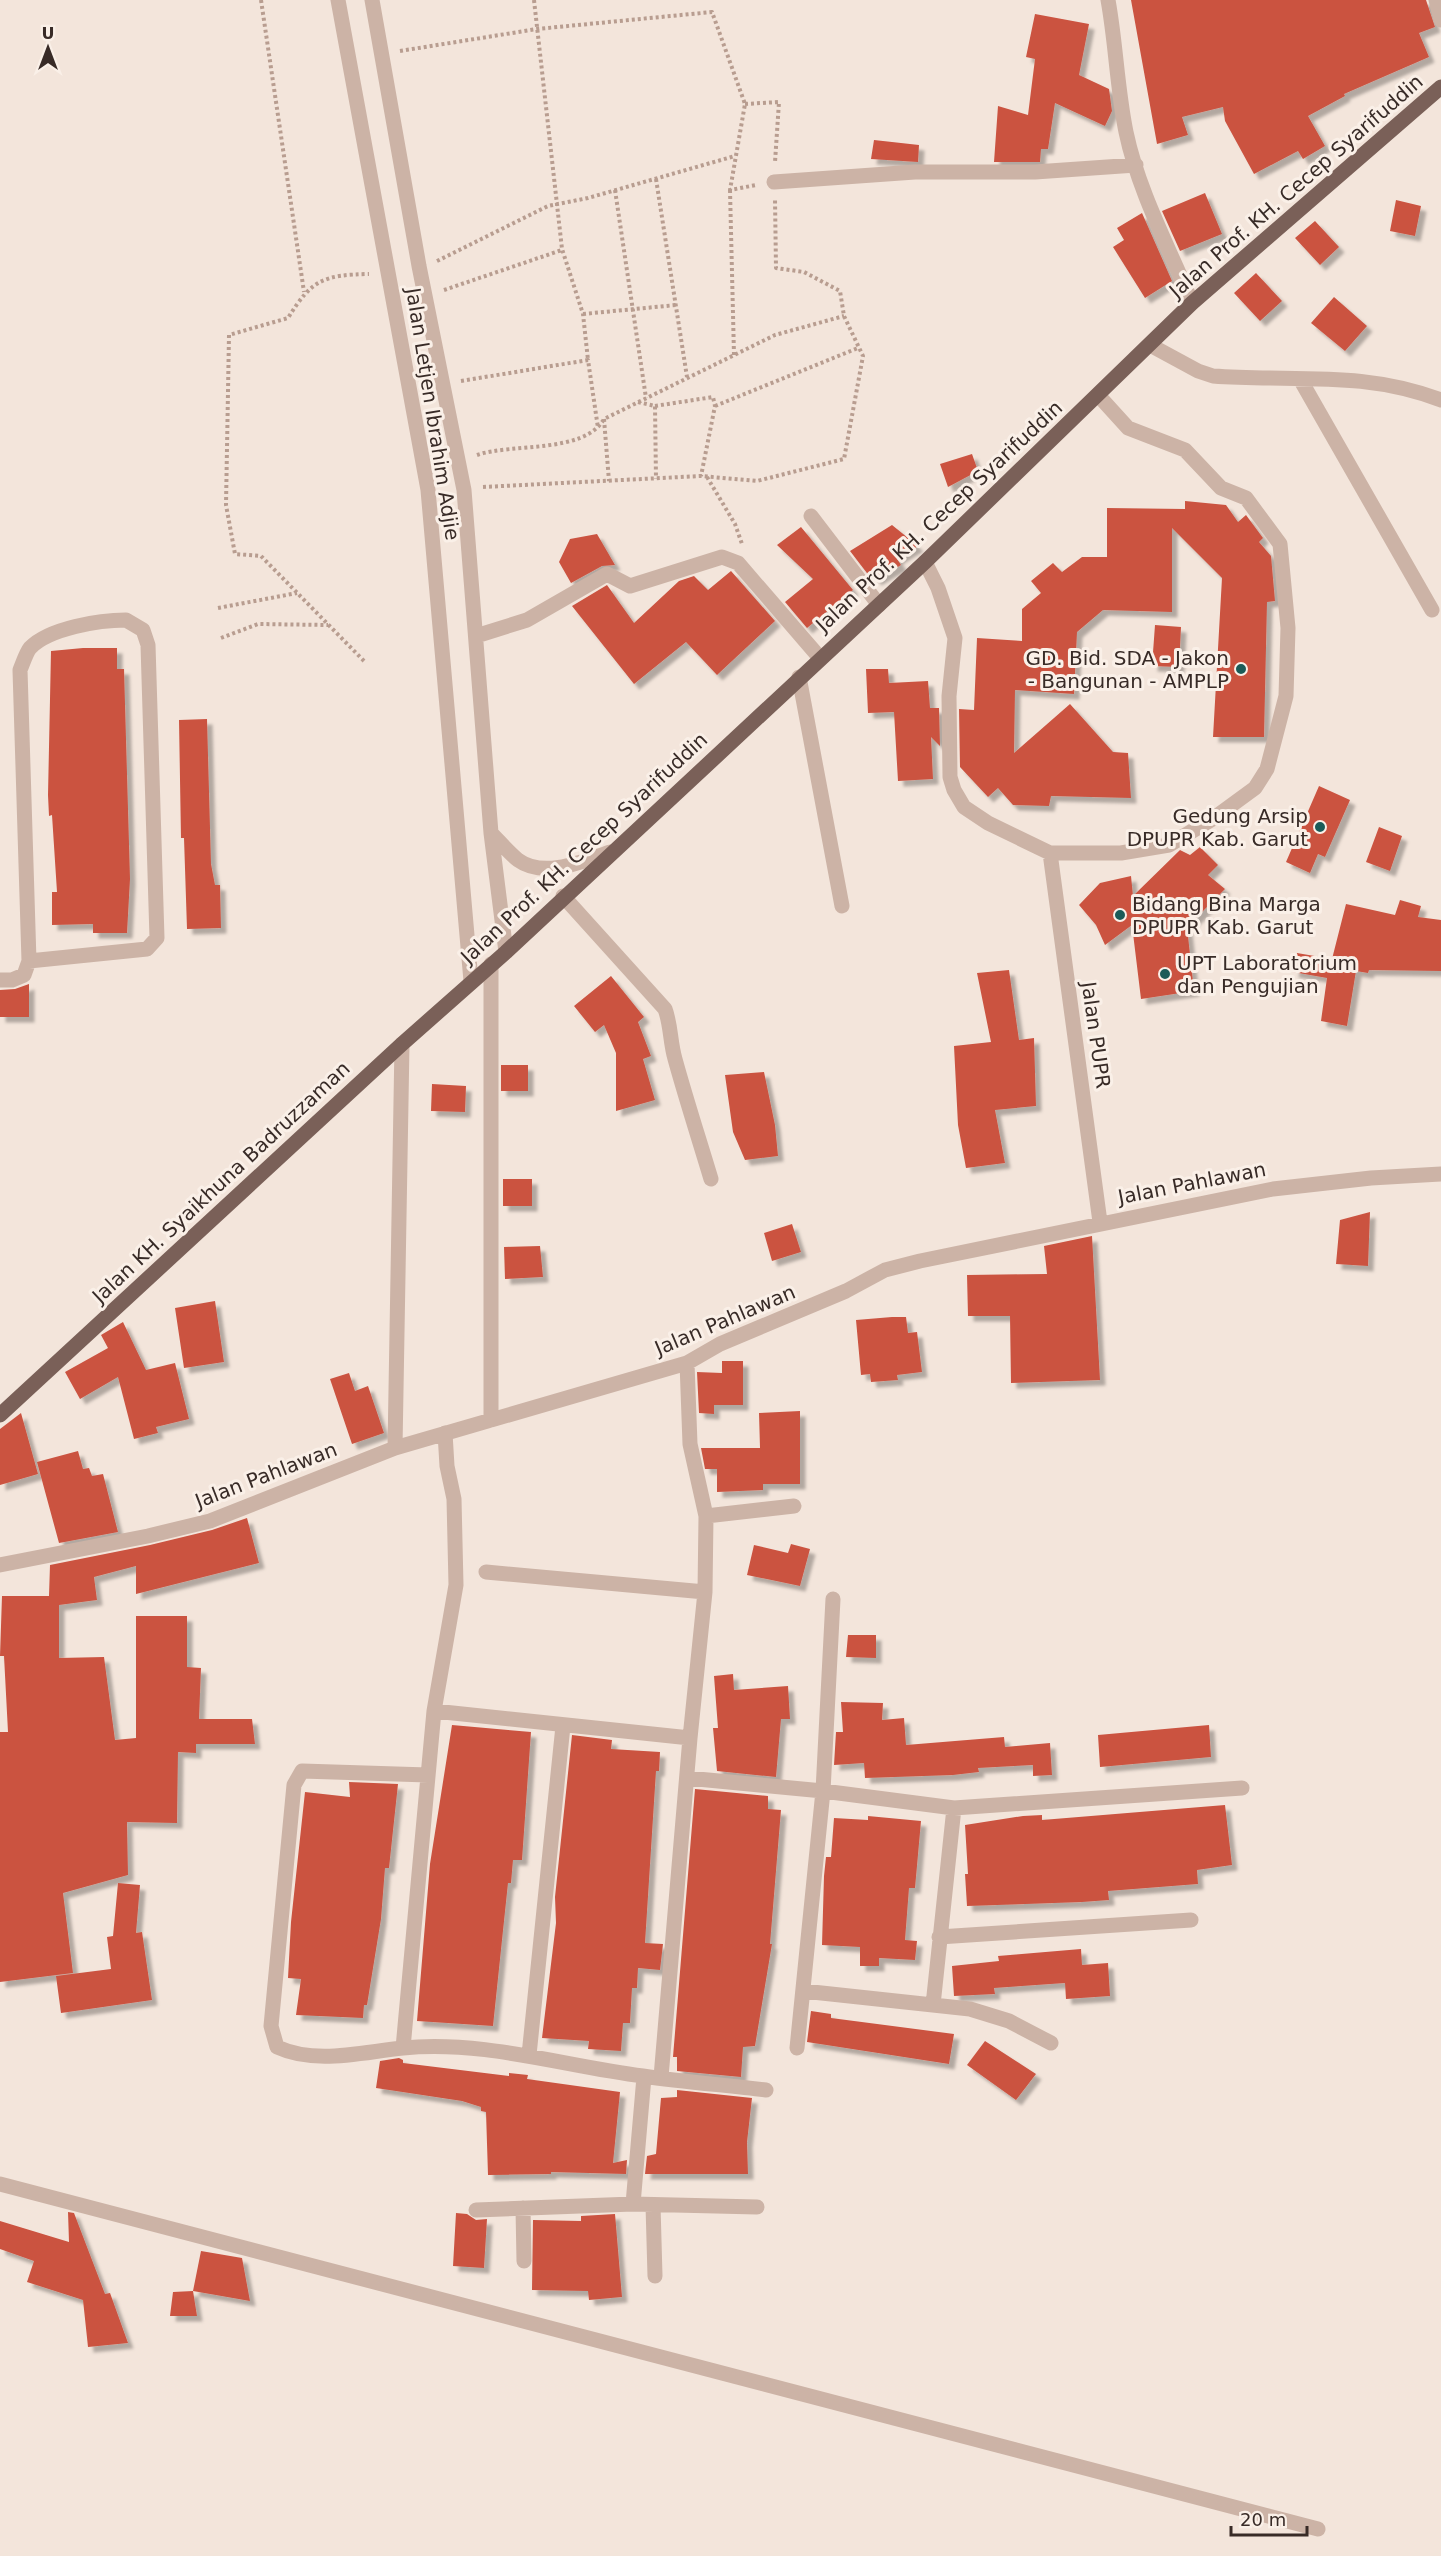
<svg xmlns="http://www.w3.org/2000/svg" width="1441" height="2556" viewBox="0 0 1441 2556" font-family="'DejaVu Sans',sans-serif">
	<defs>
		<filter id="shadow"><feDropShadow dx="5.5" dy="5.5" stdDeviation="1.5" flood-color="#0004"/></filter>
	</defs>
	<rect width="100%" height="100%" fill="#f3e5db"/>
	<path fill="#cb5341" filter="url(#shadow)" d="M 1131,0 L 1426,0 L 1435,27 L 1419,33 L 1429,57 L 1344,94 L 1345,96 L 1308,116 L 1325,146 L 1303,159 L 1298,151 L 1254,174 L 1225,121 L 1223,107 L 1182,117 L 1188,135 L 1157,144 Z
		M 1035,14 L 1089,24 L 1079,75 L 1109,89 L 1112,111 L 1105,126 L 1055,103 L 1048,149 L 1041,149 L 1040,162 L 994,162 L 998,106 L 1028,115 L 1035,59 L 1026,57 Z
		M 874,140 L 919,145 L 918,162 L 871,159 Z
		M 1205,193 L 1222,234 L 1180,251 L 1162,211 Z
		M 1396,200 L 1421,206 L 1415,236 L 1390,231 Z
		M 1142,213 L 1172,281 L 1145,298 L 1113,247 L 1124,240 L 1117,228 Z
		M 1315,221 L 1339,247 L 1320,265 L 1295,238 Z
		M 1256,273 L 1282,301 L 1260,321 L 1234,293 Z
		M 1334,297 L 1367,326 L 1345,351 L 1311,323 Z
		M 972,454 L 978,471 L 948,487 L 940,464 Z
		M 1185,501 L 1226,505 L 1238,522 L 1246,515 L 1263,538 L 1259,542 L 1271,556 L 1275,601 L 1267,602 L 1264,737 L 1213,737 L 1222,578 L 1172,528 L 1172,612 L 1103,610 L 1077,632 L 1074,694 L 1015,690 L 1014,753 L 1070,704 L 1113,752 L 1128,753 L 1131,798 L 1051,796 L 1049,806 L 1013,805 L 998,788 L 988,797 L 960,767 L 959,709 L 974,710 L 977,638 L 1022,641 L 1022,609 L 1041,593 L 1031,581 L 1053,563 L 1062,572 L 1082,557 L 1107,557 L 1107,508 L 1185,509 Z
		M 892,525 L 918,546 L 897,559 L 901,565 L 876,580 L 872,574 L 870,577 L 850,551 Z
		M 801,527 L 853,590 L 807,628 L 785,602 L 813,579 L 777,545 Z
		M 597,534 L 615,565 L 602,566 L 571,583 L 559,562 L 570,539 Z
		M 731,571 L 775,621 L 717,675 L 686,642 L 634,684 L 572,606 L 607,585 L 634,623 L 679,581 L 694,576 L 708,590 Z
		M 1155,625 L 1181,627 L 1179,667 L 1152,666 Z
		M 83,648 L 117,648 L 117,669 L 124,669 L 130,879 L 127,933 L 93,933 L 93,924 L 52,925 L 52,892 L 57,892 L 52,815 L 49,816 L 48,795 L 51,651 Z
		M 866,669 L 888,669 L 889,683 L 928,681 L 930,708 L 939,708 L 940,746 L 931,737 L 933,779 L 898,781 L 894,712 L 868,713 Z
		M 207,719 L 211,864 L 215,885 L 220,885 L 221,928 L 187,929 L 184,838 L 181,838 L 179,720 Z
		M 1319,786 L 1350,800 L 1325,857 L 1318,854 L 1310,873 L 1286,862 Z
		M 1379,827 L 1402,836 L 1390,871 L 1366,862 Z
		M 1200,847 L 1218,865 L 1208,875 L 1225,889 L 1187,927 L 1194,991 L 1141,999 L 1132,925 L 1105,945 L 1096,925 L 1079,905 L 1100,883 L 1131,876 L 1133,896 L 1180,850 L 1190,855 Z
		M 1400,900 L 1421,906 L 1418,917 L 1441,920 L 1441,971 L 1369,970 L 1368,973 L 1356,971 L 1347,1026 L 1321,1021 L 1327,978 L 1293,972 L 1297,953 L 1332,959 L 1346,904 L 1395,915 Z
		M 1009,970 L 1019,1040 L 1034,1038 L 1036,1106 L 995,1110 L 1005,1163 L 966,1168 L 958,1125 L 954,1046 L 991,1042 L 977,973 Z
		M 611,976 L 644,1017 L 638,1022 L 651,1056 L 643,1059 L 655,1100 L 616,1111 L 616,1053 L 604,1025 L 595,1032 L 574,1006 Z
		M 29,984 L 29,1017 L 0,1017 L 0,990 L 15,989 Z
		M 501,1065 L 528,1065 L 528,1091 L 501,1091 Z
		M 764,1072 L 775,1125 L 778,1156 L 745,1160 L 733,1132 L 725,1075 Z
		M 432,1084 L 466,1086 L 465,1112 L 431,1111 Z
		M 503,1179 L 532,1179 L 532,1206 L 503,1206 Z
		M 1370,1212 L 1368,1266 L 1336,1264 L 1340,1220 Z
		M 792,1224 L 801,1252 L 772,1261 L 764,1233 Z
		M 1092,1236 L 1100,1380 L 1011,1383 L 1010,1316 L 968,1316 L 967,1275 L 1047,1274 L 1044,1246 Z
		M 540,1246 L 543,1277 L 505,1279 L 504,1247 Z
		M 215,1301 L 224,1362 L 184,1368 L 175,1308 Z
		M 892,1317 L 906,1317 L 908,1333 L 917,1332 L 922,1372 L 897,1375 L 898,1380 L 871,1382 L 870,1374 L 861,1375 L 856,1320 Z
		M 123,1322 L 146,1370 L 175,1363 L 189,1419 L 156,1427 L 158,1433 L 134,1439 L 118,1377 L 80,1399 L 65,1372 L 108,1348 L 101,1335 Z
		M 722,1361 L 743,1361 L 743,1405 L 714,1405 L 714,1414 L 699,1413 L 697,1372 L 722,1373 Z
		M 349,1373 L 355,1391 L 368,1386 L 384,1433 L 352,1444 L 330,1379 Z
		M 800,1411 L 800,1484 L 763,1484 L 763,1490 L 717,1492 L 717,1469 L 705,1469 L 701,1448 L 760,1448 L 759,1413 Z
		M 21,1413 L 38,1474 L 0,1485 L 0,1429 Z
		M 78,1451 L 83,1469 L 89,1468 L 92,1476 L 103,1474 L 118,1532 L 59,1543 L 37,1462 Z
		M 247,1518 L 259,1563 L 136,1594 L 136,1566 L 94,1577 L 97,1600 L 59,1605 L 59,1658 L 104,1657 L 115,1740 L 136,1738 L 136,1616 L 187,1616 L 187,1667 L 201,1668 L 199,1719 L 252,1719 L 255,1744 L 196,1744 L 196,1753 L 178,1752 L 177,1823 L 127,1822 L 128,1875 L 63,1893 L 73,1973 L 0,1982 L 0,1732 L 8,1732 L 4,1656 L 0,1656 L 2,1596 L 49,1596 L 50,1565 L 150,1545 L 212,1530 Z
		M 791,1544 L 810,1549 L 800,1586 L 747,1575 L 754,1545 L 788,1553 Z
		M 848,1635 L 876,1635 L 876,1658 L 846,1657 Z
		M 733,1674 L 734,1690 L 788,1686 L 790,1719 L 781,1719 L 776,1777 L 717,1771 L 713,1728 L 718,1728 L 714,1676 Z
		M 841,1702 L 883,1703 L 882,1720 L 904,1718 L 906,1745 L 1004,1737 L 1005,1747 L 1050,1743 L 1052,1775 L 1033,1776 L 1033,1765 L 978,1768 L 979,1772 L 953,1775 L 865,1778 L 864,1763 L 834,1765 L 836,1732 L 843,1732 Z
		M 452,1725 L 531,1732 L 522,1860 L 513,1860 L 511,1883 L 508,1883 L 493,2026 L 417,2021 L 430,1864 Z
		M 1209,1725 L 1211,1757 L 1100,1767 L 1098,1735 Z
		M 572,1735 L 612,1740 L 611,1749 L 660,1752 L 659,1771 L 656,1771 L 645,1943 L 663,1944 L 660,1970 L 638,1968 L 637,1988 L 632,1988 L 630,2023 L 623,2023 L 621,2051 L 588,2049 L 589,2041 L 542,2038 L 556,1923 L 555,1897 Z
		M 349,1782 L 398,1784 L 389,1868 L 385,1868 L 381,1919 L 367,2005 L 364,2005 L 363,2018 L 296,2015 L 301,1979 L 288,1978 L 291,1922 L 305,1792 L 350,1797 Z
		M 695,1789 L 768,1796 L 768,1809 L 781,1810 L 770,1944 L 772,1944 L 755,2046 L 743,2047 L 741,2077 L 677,2071 L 677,2057 L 673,2057 Z
		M 1225,1805 L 1232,1865 L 1197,1870 L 1198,1884 L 1108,1891 L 1109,1900 L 1082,1902 L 967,1906 L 965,1874 L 968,1874 L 965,1825 L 1023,1816 L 1042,1815 L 1042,1820 Z
		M 868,1816 L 921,1821 L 915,1888 L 909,1888 L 905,1940 L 917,1941 L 915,1960 L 879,1958 L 879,1966 L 860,1966 L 860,1947 L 822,1945 L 824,1876 L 826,1857 L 831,1857 L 834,1818 L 868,1820 Z
		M 118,1883 L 140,1885 L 136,1933 L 142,1932 L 152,2000 L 61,2013 L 56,1976 L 111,1969 L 107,1937 L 113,1936 Z
		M 1081,1949 L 1082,1965 L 1108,1963 L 1110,1996 L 1066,1999 L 1065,1983 L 994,1988 L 995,1994 L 954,1996 L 952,1966 L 999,1961 L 998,1956 Z
		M 811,2011 L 831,2014 L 831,2018 L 954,2034 L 949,2064 L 807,2042 Z
		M 985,2041 L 1036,2074 L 1016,2100 L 967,2065 Z
		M 399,2058 L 403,2060 L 403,2063 L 509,2076 L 509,2073 L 528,2075 L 527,2079 L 620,2092 L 613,2163 L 627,2160 L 626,2174 L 551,2172 L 551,2174 L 488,2175 L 486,2112 L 481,2111 L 481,2107 L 462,2101 L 376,2088 L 380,2061 Z
		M 677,2090 L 752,2098 L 747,2142 L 748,2174 L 645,2174 L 647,2156 L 656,2154 L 661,2098 L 677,2097 Z
		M 68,2212 L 74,2213 L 105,2294 L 110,2293 L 128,2343 L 88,2347 L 83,2300 L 27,2282 L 34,2261 L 0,2249 L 0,2221 L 69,2242 Z
		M 456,2213 L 467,2214 L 476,2220 L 487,2219 L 484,2268 L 453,2266 Z
		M 615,2214 L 622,2297 L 589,2300 L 588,2291 L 532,2290 L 533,2220 L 581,2221 L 581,2216 Z
		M 201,2251 L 242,2258 L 250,2301 L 193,2291 Z
		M 193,2291 L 197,2316 L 170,2316 L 173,2292 Z"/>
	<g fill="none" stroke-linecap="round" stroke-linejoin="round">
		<path stroke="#b89d90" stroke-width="4" stroke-dasharray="3 3" stroke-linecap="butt" d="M 261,0 L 304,292
			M 534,0 L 562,249 L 583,314 L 588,360
			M 400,51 L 537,29 L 712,12 L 745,104 L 730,190 L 756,185
			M 745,104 L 779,102 L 775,162
			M 656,179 L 687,377
			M 615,190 L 646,398
			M 730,190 L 734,355
			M 437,261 L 548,206 L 588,198 L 735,156
			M 444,290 L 562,250
			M 583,314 L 676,305
			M 461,381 L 588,360 L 598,428
			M 638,402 L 655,406 L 656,479
			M 655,406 L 713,397 L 715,406 L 701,476
			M 715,406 L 858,348
			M 604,419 L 609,481
			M 477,455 C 511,443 584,454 604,419 L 775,335 L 844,316
			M 707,477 L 735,524 L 742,544
			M 483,487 L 701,476 L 757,481 L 844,459 L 863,356 L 844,316 L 840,291 L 804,272 L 776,268 L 775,199
			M 218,608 L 297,593
			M 221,638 L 258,624 L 328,625
			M 364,661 L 261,556 L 235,554 L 226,505 L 229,335 L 288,318 C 312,279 324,275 369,274"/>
		<path stroke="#ccb3a6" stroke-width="15" d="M 338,0 L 428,490 L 471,981
			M 372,0 L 419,266 L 464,490 L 491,833 L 506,952
			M 1108,0 C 1116,44 1117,88 1126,132 C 1138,190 1169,248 1192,303
			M 1436,0 L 1441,20
			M 774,182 L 915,172 L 1035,172 L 1136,165
			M 1150,345 L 1198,371 L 1213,376 C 1294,382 1362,370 1441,400
			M 1300,379 L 1432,610
			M 811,516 L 879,605
			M 925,562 L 938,588 L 955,638 L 949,696 L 950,777 L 954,790 L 964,807 L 988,823 L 1050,853 L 1121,853 L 1169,845 L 1214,818 L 1255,788 L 1267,769 L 1286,696 L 1288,628 L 1280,544 L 1246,498 L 1221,488 L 1185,450 L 1128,428 L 1098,395
			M 476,636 L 527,620 L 607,574 L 630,586 L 722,557 L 738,563 L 820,658
			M 799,677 L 842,906
			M 491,833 C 500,842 508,852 518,860 C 544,879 584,861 610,852
			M 1050,853 L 1100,1222
			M 563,896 L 665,1009 C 671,1025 670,1042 675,1059 C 686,1099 699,1139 711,1179
			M 491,964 L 491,1420
			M 0,980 L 12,980 L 24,975 L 29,961 L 20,670 C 23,663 26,653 30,648 C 49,628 100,620 126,620 L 143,630 L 148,645 L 157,938 L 147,949 L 29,961
			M 395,1448 L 402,1044
			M 706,1516 L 794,1506
			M 0,1565 L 148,1536 L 210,1521 L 395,1448 L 687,1363 L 720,1344 L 846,1291 L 885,1270 L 920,1261 L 1273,1189 L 1371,1178 L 1441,1174
			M 486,1572 L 705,1592
			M 434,1711 L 690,1738
			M 428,1775 L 302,1771 L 294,1785 L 271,2026 L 277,2047 C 316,2065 362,2052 403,2048 C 484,2040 563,2066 643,2076 C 684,2082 725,2085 766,2090
			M 687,1778 L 823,1791 L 954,1808 L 1242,1788
			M 939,1937 L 1191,1920
			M 803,1991 L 970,2009 L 1009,2021 L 1051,2043
			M 933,2005 L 954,1808
			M 403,2048 L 434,1711 L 456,1585 L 454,1499 L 447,1466 L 445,1433
			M 797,2048 L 823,1791 L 833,1599
			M 529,2055 L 563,1726
			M 661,2077 L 690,1738 L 705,1592 L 706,1516 L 690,1444 L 687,1363
			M 0,2184 L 1318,2529
			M 633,2204 L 644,2077
			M 653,2205 L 655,2276
			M 523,2208 L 524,2261
			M 476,2210 L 633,2204 L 757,2207"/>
		<path stroke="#7a6058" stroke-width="15" d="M 0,1415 L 402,1044 L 506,952 L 925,562 L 1192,303 L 1441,87"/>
	</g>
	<g fill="#1b5b58" stroke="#faf0e8" stroke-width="2">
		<circle cx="1241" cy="669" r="6"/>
		<circle cx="1320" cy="827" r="6"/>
		<circle cx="1120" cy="915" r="6"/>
		<circle cx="1165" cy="974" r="6"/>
	</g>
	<g text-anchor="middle" stroke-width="6" stroke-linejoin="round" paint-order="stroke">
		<g font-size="20" fill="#382b27" stroke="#faf0e8">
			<text transform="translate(1296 186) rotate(-41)" y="7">Jalan Prof. KH. Cecep Syarifuddin</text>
			<text transform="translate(433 414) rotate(81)" y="7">Jalan Letjen Ibrahim Adjie</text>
			<text transform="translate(939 516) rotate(-43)" y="7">Jalan Prof. KH. Cecep Syarifuddin</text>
			<text transform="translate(584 848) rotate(-43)" y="7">Jalan Prof. KH. Cecep Syarifuddin</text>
			<text transform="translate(1096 1035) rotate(82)" y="7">Jalan PUPR</text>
			<text transform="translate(221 1182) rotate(-43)" y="7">Jalan KH. Syaikhuna Badruzzaman</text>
			<text transform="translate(1192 1183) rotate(-11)" y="7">Jalan Pahlawan</text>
			<text transform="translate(725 1320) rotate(-23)" y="7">Jalan Pahlawan</text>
			<text transform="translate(266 1475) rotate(-21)" y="7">Jalan Pahlawan</text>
		</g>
		<g font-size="20" fill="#382b27" stroke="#faf0e8" text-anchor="end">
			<text x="1229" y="665">GD. Bid. SDA - Jakon<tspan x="1229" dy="23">- Bangunan - AMPLP</tspan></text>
			<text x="1308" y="823">Gedung Arsip<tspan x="1308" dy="23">DPUPR Kab. Garut</tspan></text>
			<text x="1132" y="911" text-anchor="start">Bidang Bina Marga<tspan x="1132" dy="23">DPUPR Kab. Garut</tspan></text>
			<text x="1177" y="970" text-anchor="start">UPT Laboratorium<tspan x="1177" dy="23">dan Pengujian</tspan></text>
		</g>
	</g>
	<g transform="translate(48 48)" stroke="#faf0e8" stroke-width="4.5" paint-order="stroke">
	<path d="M0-4.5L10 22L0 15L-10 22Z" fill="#382b27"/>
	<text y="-9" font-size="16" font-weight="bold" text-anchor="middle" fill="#382b27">U</text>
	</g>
	<path d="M1231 2526v9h76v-9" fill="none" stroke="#382b27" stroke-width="3"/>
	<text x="1240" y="2526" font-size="18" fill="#382b27" stroke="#faf0e8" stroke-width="4.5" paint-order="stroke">20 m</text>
</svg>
